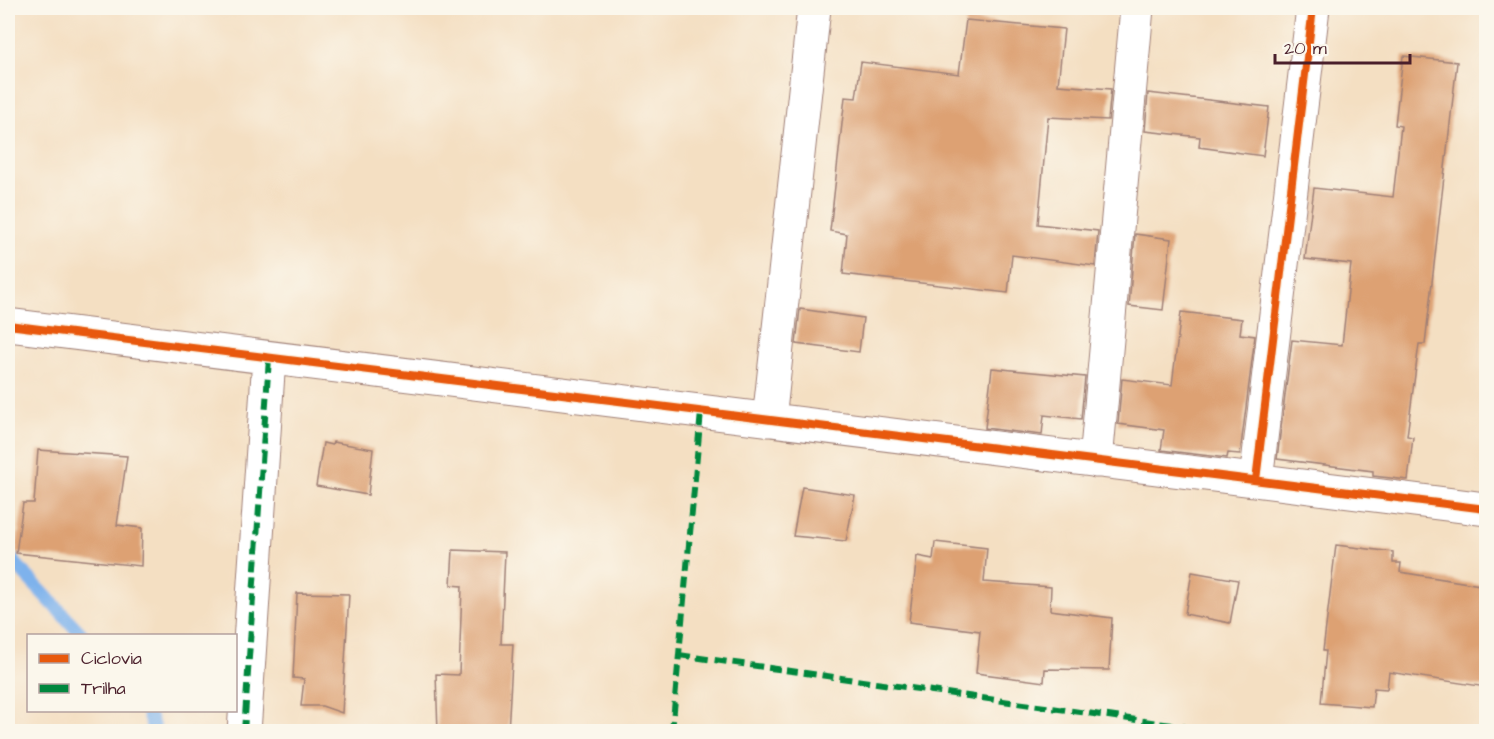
<svg xmlns="http://www.w3.org/2000/svg" width="1494" height="739" viewBox="0 0 1494 739" font-family="'Architects Daughter',sans-serif">
	<rect width="100%" height="100%" fill="#fbf7ec"/>
	<filter id="ink" filterUnits="userSpaceOnUse"><feTurbulence type="fractalNoise" baseFrequency=".0167" numOctaves="2"/><feDisplacementMap in="SourceGraphic" scale="12" xChannelSelector="R" yChannelSelector="G"/><feConvolveMatrix kernelMatrix="1 2 1 2 8 2 1 2 1" color-interpolation-filters="sRGB"/></filter>
	<filter id="wash" filterUnits="userSpaceOnUse"><feTurbulence type="fractalNoise" baseFrequency=".008" numOctaves="4" result="noise"/><feDisplacementMap in="SourceGraphic" scale="24" xChannelSelector="R" yChannelSelector="G"/><feGaussianBlur stdDeviation="1.35" result="paint"/><feColorMatrix in="noise" values="0 0 0 0 0 0 0 0 0 0 0 0 0 0 0 0 0 1.4 0 .05"/><feComposite in="paint" operator="in"/></filter>
	<g filter="url(#wash)">
		<rect width="100%" height="100%" fill="#f4dfc2"/>
		<g fill="none" stroke-linecap="round" stroke-linejoin="round">
			<path stroke="#7eb2ec" stroke-width="14" d="M 8,556 L 83,636
				M 147,710 L 155,732"/>
		</g>
		<g id="blocks">
			<path fill="#dda173" d="M 966,20 L 1064,29 L 1058,85 L 1111,89 L 1108,120 L 1048,117 L 1038,224 L 1098,231 L 1095,266 L 1012,255 L 1008,293 L 843,274 L 847,234 L 830,231 L 845,97 L 856,98 L 861,62 L 959,74 Z
				M 1403,56 L 1457,62 L 1425,344 L 1419,344 L 1407,436 L 1413,437 L 1408,480 L 1373,476 L 1373,471 L 1277,459 L 1292,340 L 1342,345 L 1351,264 L 1305,259 L 1314,188 L 1393,197 L 1401,126 L 1395,125 Z
				M 1148,93 L 1269,107 L 1263,156 L 1199,147 L 1200,137 L 1145,131 Z
				M 1135,234 L 1171,239 L 1163,310 L 1129,306 Z
				M 800,309 L 863,318 L 859,352 L 796,344 Z
				M 1181,312 L 1242,319 L 1240,334 L 1255,336 L 1240,454 L 1228,453 L 1227,458 L 1161,450 L 1164,430 L 1118,424 L 1122,379 L 1172,385 Z
				M 992,368 L 1085,377 L 1081,419 L 1044,415 L 1042,435 L 985,428 Z
				M 333,442 L 373,449 L 368,495 L 316,486 L 323,443 L 332,445 Z
				M 38,450 L 127,456 L 117,525 L 142,528 L 141,566 L 16,553 L 23,503 L 34,503 Z
				M 802,487 L 855,495 L 846,541 L 793,536 Z
				M 935,542 L 987,548 L 984,582 L 1051,587 L 1050,610 L 1112,618 L 1109,670 L 1045,669 L 1044,682 L 976,673 L 980,631 L 909,622 L 917,556 L 933,559 Z
				M 1336,545 L 1393,552 L 1393,563 L 1401,563 L 1400,572 L 1486,586 L 1486,687 L 1389,672 L 1387,689 L 1374,688 L 1372,707 L 1321,703 L 1326,651 L 1323,651 Z
				M 453,550 L 505,552 L 501,644 L 513,644 L 508,732 L 438,732 L 436,674 L 459,675 L 462,586 L 451,585 Z
				M 1192,572 L 1238,580 L 1230,623 L 1185,614 Z
				M 297,593 L 349,594 L 342,713 L 322,706 L 301,706 L 304,679 L 293,678 Z"/>
		</g>
	</g>
	<g filter="url(#ink)">
		<use href="#blocks" fill-opacity="0" stroke="#9f7f76" stroke-width="1.5"/>
		<g fill="none" stroke-linecap="round" stroke-linejoin="round">
			<defs>
				<path id="street" d="M 8,325 L 1486,509
					M 769,420 L 814,8
					M 1096,461 L 1137,8
					M 1256,480 L 1313,8
					M 244,732 L 269,358"/>
			</defs>
			<use href="#street" stroke="#9f7f76" stroke-width="35"/>
			<use href="#street" stroke="#fff" stroke-width="33"/>
			<path stroke="#00873e" stroke-width="6" stroke-dasharray="12 6" stroke-linecap="butt" d="M 679,655 L 1221,732
				M 244,732 L 269,358
				M 672,732 L 701,412"/>
			<defs>
				<path id="cycleway" d="M 8,325 L 1486,509
					M 1256,480 L 1313,8"/>
			</defs>
			<use href="#cycleway" stroke="#fbf7ec" stroke-width="11"/>
			<use href="#cycleway" stroke="#e8590c" stroke-width="8"/>
		</g>
	</g>
	<rect width="1494" height="739" fill="none" stroke="#fbf7ec" stroke-width="30"/>
	<rect x="27" y="634" width="210" height="78" fill="#fbf7ec" stroke="#b4a19f" stroke-width="1.5"/>
	<rect x="39" y="654" width="30" height="9" fill="#e8590c" stroke="#b4a19f" stroke-width="1.5"/>
	<text x="81" y="664" font-size="18" fill="#4a1f2b">Ciclovia</text>
	<rect x="39" y="684" width="30" height="9" fill="#00873e" stroke="#b4a19f" stroke-width="1.5"/>
	<text x="81" y="694" font-size="18" fill="#4a1f2b">Trilha</text>
	<path d="M1275 54v9h135v-9" fill="none" stroke="#4a1f2b" stroke-width="3"/>
	<text x="1284" y="54" font-size="18" fill="#4a1f2b" stroke="#fbf7ec" stroke-width="4.5" paint-order="stroke">20 m</text>
</svg>
